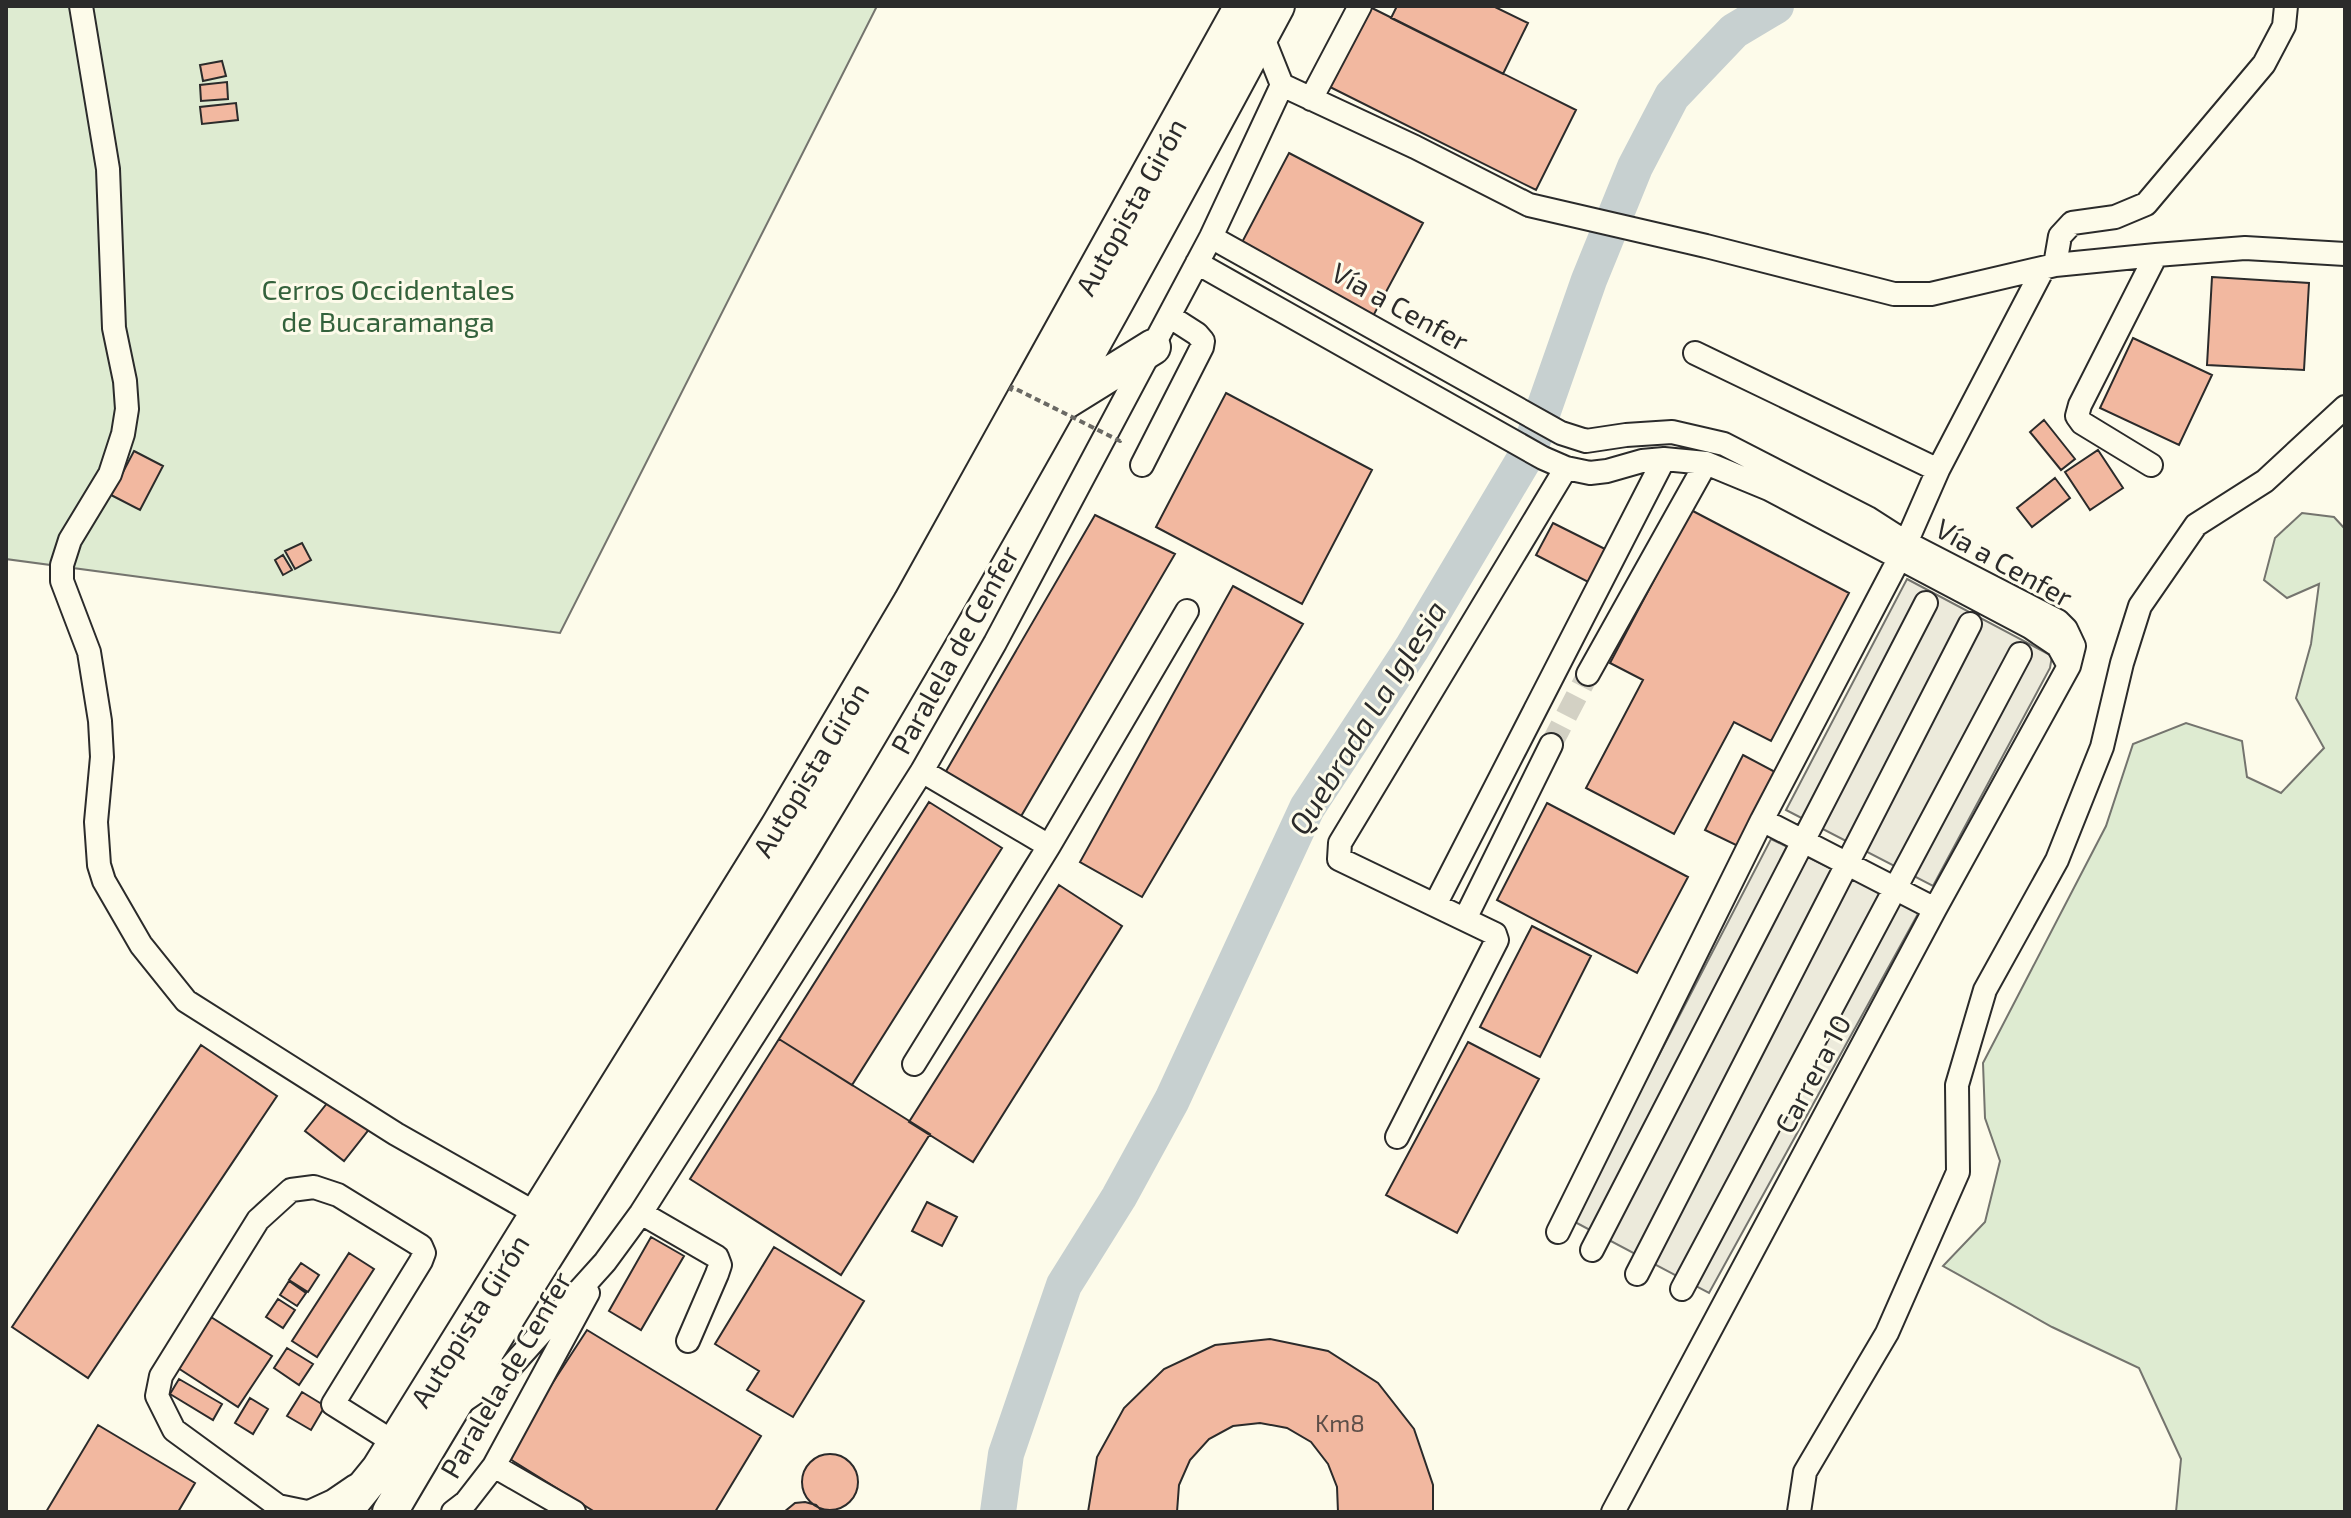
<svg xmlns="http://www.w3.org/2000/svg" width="2351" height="1518" viewBox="0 0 2351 1518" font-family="'Exo 2',sans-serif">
	<rect width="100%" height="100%" fill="#fdfbea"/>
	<path fill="#deebd1" stroke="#74746e" stroke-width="2" d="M 6,6 L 877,6 L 560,633 L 6,559 Z
		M 2302,513 L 2334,517 L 2345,529 L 2345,1512 L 2176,1512 L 2181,1459 L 2139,1368 L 2052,1327 L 1943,1266 L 1985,1222 L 2000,1161 L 1985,1118 L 1983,1063 L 2106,826 L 2133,744 L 2186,723 L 2242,741 L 2247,777 L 2281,793 L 2324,748 L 2296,698 L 2311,644 L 2319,584 L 2287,598 L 2264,580 L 2275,538 Z"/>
	<path fill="#eceadb" stroke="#74746e" stroke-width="2" d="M 1907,579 L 2052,656 L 2050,668 L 1933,886 L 1786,810 Z
		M 1771,839 L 1919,912 L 1709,1293 L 1573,1221 Z"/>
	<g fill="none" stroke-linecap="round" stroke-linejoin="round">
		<path stroke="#c7d0d0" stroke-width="36" d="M 998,1512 L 1006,1454 L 1064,1285 L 1119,1197 L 1172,1100 L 1307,808 L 1412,648 L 1529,451 L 1589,280 L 1635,167 L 1672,96 L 1734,31 L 1776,6"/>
	</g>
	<path fill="#f2b8a0" stroke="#2b2b2b" stroke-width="2" d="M 1368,6 L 1576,110 L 1536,190 L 1326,85 Z
		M 1397,6 L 1493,6 L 1528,23 L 1503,74 L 1391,18 Z
		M 222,61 L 226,76 L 203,81 L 200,65 Z
		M 227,82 L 228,99 L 201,101 L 200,85 Z
		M 236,103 L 238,120 L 202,124 L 200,107 Z
		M 1289,153 L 1423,223 L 1372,318 L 1239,248 Z
		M 2212,277 L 2309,283 L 2304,370 L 2207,365 Z
		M 2133,338 L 2212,375 L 2179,445 L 2100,408 Z
		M 1226,393 L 1372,470 L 1302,604 L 1156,527 Z
		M 2044,420 L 2075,459 L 2061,470 L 2030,432 Z
		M 2098,450 L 2123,488 L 2090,510 L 2065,472 Z
		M 134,451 L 163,466 L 140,510 L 111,495 Z
		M 2055,478 L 2070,498 L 2032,527 L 2017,508 Z
		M 1691,510 L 1849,593 L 1771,741 L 1734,722 L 1674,834 L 1586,788 L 1643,680 L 1610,663 Z
		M 1095,515 L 1175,554 L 1020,818 L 945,773 Z
		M 1553,523 L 1609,551 L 1592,584 L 1536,555 Z
		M 302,543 L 311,560 L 295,569 L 285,551 Z
		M 283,555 L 292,570 L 283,575 L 275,560 Z
		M 1233,586 L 1303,624 L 1142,897 L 1080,862 Z
		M 1743,755 L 1777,773 L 1740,847 L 1705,830 Z
		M 929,802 L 1002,848 L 852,1085 L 779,1039 Z
		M 1547,803 L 1688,877 L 1637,973 L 1497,900 Z
		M 1059,885 L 1122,926 L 973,1162 L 909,1122 Z
		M 1532,926 L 1591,956 L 1540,1057 L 1480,1027 Z
		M 779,1039 L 930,1134 L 841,1275 L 690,1179 Z
		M 1468,1042 L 1539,1079 L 1457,1233 L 1386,1195 Z
		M 201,1045 L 277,1096 L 88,1378 L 12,1327 Z
		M 332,1097 L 374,1123 L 344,1161 L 305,1131 Z
		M 927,1202 L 957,1217 L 942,1246 L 912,1231 Z
		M 651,1237 L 684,1256 L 641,1330 L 609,1311 Z
		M 774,1247 L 864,1301 L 793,1417 L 747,1390 L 759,1371 L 715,1344 Z
		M 349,1253 L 374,1269 L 317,1357 L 292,1341 Z
		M 301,1263 L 319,1275 L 308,1292 L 289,1280 Z
		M 289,1281 L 306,1293 L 297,1306 L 280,1295 Z
		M 278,1299 L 295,1310 L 283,1328 L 266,1317 Z
		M 211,1317 L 272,1356 L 238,1407 L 178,1368 Z
		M 587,1330 L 761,1436 L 715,1512 L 595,1512 L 505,1456 Z
		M 1270,1339 L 1328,1351 L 1378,1383 L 1414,1429 L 1433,1485 L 1433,1512 L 1338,1512 L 1337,1487 L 1328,1464 L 1311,1442 L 1287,1428 L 1260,1423 L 1233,1426 L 1209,1439 L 1190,1460 L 1179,1485 L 1177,1512 L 1088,1512 L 1097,1457 L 1124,1408 L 1164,1369 L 1215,1345 Z
		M 287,1348 L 313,1364 L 299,1385 L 274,1368 Z
		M 179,1379 L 222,1404 L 213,1420 L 170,1394 Z
		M 302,1392 L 325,1406 L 311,1430 L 287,1416 Z
		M 250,1398 L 268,1409 L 253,1434 L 235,1423 Z
		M 98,1425 L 195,1483 L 178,1512 L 46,1512 Z
		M802 1482a28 28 0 1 1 56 0a28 28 0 1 1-56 0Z
		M 805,1502 L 816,1505 L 823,1512 L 784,1512 L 795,1503 Z"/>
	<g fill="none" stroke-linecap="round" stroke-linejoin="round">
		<path stroke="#d3d1c4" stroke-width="22" stroke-dasharray="22 11" stroke-linecap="butt" d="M 1551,745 L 1588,674"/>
		<defs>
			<path id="minor" d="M 81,6 L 108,169 L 114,328 L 125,381 L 127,409 L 123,434 L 110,474 L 70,540 L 62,565 L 62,581 L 89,652 L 100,721 L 102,757 L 96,822 L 99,865 L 104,881 L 141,945 L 186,1001 L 396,1134 L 537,1214
				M 1282,85 L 1415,147 L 1529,205 L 1706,246 L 1894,294 L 1931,294 L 2055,265 L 2156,255 L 2245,248 L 2345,254
				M 1311,99 L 1360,6
				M 1211,237 L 1561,433 L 1586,441 L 1626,435 L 1672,432 L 1724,444 L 1868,518 L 1907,543 L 2058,621 L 2066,629 L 2074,646 L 2069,666 L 1935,909 L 1613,1512
				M 1197,263 L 1543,458 L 1566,468 L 1590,473 L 1607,471 L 1642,461 L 1664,459 L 1706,463 L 1769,489 L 2030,627 L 2058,646 L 2069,666
				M 2055,265 L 2060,236 L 2072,223 L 2115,217 L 2146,204 L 2264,64 L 2284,26 L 2286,6
				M 1695,353 L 1938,470
				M 1142,465 L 1202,347 L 1203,341 L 1197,334 L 1169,316
				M 2151,465 L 2082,423 L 2077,416 L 2080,405 L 2156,255
				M 1588,674 L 1706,463
				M 1762,820 L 1935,909
				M 1049,846 L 1187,611
				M 1435,905 L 1664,459
				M 1465,919 L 1551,745
				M 914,1064 L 1049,846 L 922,771
				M 1397,1137 L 1497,940 L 1495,934 L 1339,859 L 1340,843 L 1566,468
				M 641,1213 L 717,1257 L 720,1265 L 717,1274 L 688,1341
				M 1558,1232 L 1762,820 L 1899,559 L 1938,470 L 2043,269
				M 1592,1250 L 1926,603
				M 1637,1274 L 1970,624
				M 1682,1289 L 2020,654
				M 459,1404 L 506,1372 L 605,1262 L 641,1213 L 922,771 L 995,643 L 1211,237 L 1282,85 L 1262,35
				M 494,1466 L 574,1512
				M 307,1512 L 278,1506 L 174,1430 L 157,1396 L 161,1376 L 258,1220 L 291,1190 L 314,1187 L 338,1195 L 421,1246 L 424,1253 L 421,1261 L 333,1404 L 395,1443
				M 309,1512 L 333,1501 L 355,1486
				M 453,1512 L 466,1502 L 494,1466 L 588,1293
				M 1799,1512 L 1805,1472 L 1887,1333 L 1958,1172 L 1957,1085 L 1985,990 L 2057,860 L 2102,747 L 2122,663 L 2140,606 L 2196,525 L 2265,481 L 2345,407"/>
			<path id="highway" d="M 1066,401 L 1153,347
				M 344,1512 L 379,1469 L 779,825 L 911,602 L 1242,6
				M 390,1512 C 521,1287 666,1070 802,847 C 969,572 1125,290 1277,6"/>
		</defs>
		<use href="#minor" stroke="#2b2b2b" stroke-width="26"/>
		<use href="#highway" stroke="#2b2b2b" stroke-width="38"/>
		<use href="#minor" stroke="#fdfbea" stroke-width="22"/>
		<use href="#highway" stroke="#fdfbea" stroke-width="34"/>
		<path stroke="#6a6964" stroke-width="4" stroke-dasharray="6 4" stroke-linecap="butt" d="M 1010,391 L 1012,387 L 1120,441 L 1121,438"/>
	</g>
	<g text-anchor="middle" stroke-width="6" stroke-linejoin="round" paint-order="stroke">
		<g font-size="24" fill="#5d4e48">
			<text x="1340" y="1432">Km8</text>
		</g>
		<g font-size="28" fill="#2b2b2b" stroke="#fdfbea">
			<text transform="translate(1131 207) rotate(-61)" y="10">Autopista Girón</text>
			<text transform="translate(1400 307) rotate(29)" y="10">Vía a Cenfer</text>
			<text transform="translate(2004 563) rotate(29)" y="10">Vía a Cenfer</text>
			<text transform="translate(955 650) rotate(-61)" y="10">Paralela de Cenfer</text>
			<text transform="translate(811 770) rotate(-59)" y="10">Autopista Girón</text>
			<text transform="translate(1813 1074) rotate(-62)" y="10">Carrera 10</text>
			<text transform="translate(470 1321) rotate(-58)" y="10">Autopista Girón</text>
			<text transform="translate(506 1375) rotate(-60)" y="10">Paralela de Cenfer</text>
		</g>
		<g font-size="28" fill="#34623c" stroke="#fdfbea">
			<text x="388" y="300">Cerros Occidentales<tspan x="388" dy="32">de Bucaramanga</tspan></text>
		</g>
		<g font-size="30" font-style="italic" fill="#2b2b2b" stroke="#fdfbea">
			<text transform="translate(1368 718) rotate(-58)" y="10">Quebrada La Iglesia</text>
		</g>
	</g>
	<rect width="2351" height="1518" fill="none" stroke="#2b2b2b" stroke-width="16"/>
</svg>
